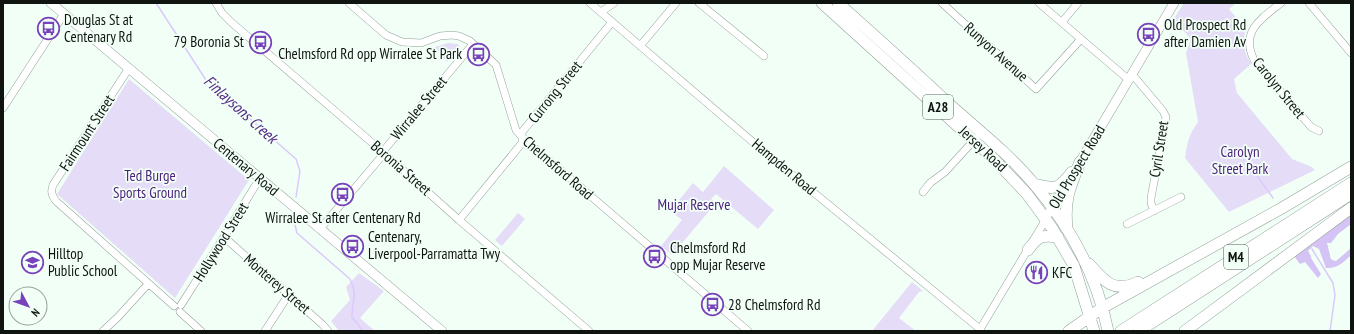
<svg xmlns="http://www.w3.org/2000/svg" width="1354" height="334" viewBox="0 0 1354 334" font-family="'PT Sans Narrow',sans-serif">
	<rect width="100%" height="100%" fill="#f2fff7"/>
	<path fill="#e5ddf7" d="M 1184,3 L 1236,3 L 1229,9 L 1246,29 C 1242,42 1244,53 1251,64 L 1234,79 L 1237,93 L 1292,159 L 1312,167 L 1315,170 L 1229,212 L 1185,158 C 1187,143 1189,134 1198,122 L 1186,53 L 1191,39 L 1173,20 Z
		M 448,43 L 458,44 L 460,47 L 447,62 L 435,47 Z
		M 129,79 L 249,180 L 175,298 L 57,194 Z
		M 724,166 L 774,210 L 758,229 L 716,194 L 711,199 L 716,203 L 672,255 L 661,246 L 682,220 L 670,211 L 693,183 L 703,192 Z
		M 518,213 L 525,219 L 502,246 L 495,240 Z
		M 359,273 L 384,291 L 360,318 L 375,331 L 339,331 L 331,321 L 350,300 L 346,287 Z
		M 912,282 L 923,291 L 919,292 L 899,318 L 916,331 L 872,331 Z"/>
	<path fill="#d4c3f4" d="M 1351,214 L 1351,224 L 1338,234 L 1331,243 L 1327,243 L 1330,255 L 1330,257 L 1332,260 L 1336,261 L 1350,249 L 1351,255 C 1344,262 1337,269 1326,268 L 1319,249 L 1313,246 L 1308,251 L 1311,256 L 1311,258 L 1321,274 L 1318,278 L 1305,262 L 1300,264 L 1294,256 Z"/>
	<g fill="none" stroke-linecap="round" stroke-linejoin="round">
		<path stroke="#dacafb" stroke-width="1.5" d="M 156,3 L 206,80 L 296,159 L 300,171 L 296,197
			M 1255,173 L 1273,198
			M 293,217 L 297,233 L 350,279 C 358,294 352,301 352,317 L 363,331
			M 1312,249 L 1333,283 L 1335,295 L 1330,331"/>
		<defs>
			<path id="minor" d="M 216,3 L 222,13 L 231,22 L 384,153 L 459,220 L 589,331
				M 349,3 L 386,35 L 402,42 L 421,43 L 440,36 L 452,35 L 459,36 L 470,41 L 496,65 L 516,130 L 522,137 L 748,331
				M 590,3 L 768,155 L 980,329
				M 699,3 L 764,56
				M 942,3 L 1036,89 L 1081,39
				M 1039,3 L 1129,80
				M 1281,3 C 1261,19 1240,31 1254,60 L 1311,127 L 1319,131
				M 1309,3 L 1351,53
				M 601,12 L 614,3
				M 1062,22 L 1078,3
				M 640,46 L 676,3
				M 129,68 L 53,185 C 50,192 52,197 57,202 L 174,306
				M 1132,74 L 1163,111 L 1166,117 L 1151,198 L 1151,203 L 1154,211
				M 3,108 L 64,14
				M 923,192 L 930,183 L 945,172 L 976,138
				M 459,220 L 522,143 L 522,132 L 612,22
				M 1127,224 L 1181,197
				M 320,229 L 382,156 L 385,149 L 473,44
				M 224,237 L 323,325 L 328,331
				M 181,305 L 224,237 L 255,186 L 261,179
				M 180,312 L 201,331
				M 103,331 L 118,317 L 148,284
				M 265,331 L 289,294
				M 979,331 L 1046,219"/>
			<path id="major" d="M 51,3 L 442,331
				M 1077,167 L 1174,3
				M 1049,213 L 1070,178"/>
			<path id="highway" d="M 822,3 L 994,159 L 1027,194 L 1052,228 L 1074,266 L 1094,331
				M 838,3 C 875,36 912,69 948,103 C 977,129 1009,154 1034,184 C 1070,226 1097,276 1108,331
				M 1034,184 C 1056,189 1057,191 1072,172
				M 1067,227 C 1064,200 1070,187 1080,162
				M 1028,250 C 1038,236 1041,235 1058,237
				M 1089,264 C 1104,281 1114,294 1138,282
				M 1069,331 L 1102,308 L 1282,208 L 1351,167
				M 1121,331 L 1351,183
				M 1139,331 L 1351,194
				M 1185,331 L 1351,208"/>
		</defs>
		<use href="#minor" stroke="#93a099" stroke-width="8"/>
		<use href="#major" stroke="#93a099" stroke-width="10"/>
		<use href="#highway" stroke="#93a099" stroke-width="12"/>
		<use href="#minor" stroke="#fff" stroke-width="7"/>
		<use href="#major" stroke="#fff" stroke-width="9"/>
		<use href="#highway" stroke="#fff" stroke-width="11"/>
	</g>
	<defs>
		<symbol id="bus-ring" viewBox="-11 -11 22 22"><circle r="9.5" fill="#f2fff7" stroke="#7843ba" stroke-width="1.5"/><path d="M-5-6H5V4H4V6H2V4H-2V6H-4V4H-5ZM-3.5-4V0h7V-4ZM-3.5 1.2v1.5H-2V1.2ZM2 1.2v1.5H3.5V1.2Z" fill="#7843ba"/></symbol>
		<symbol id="school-ring" viewBox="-11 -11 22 22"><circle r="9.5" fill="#f2fff7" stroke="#7843ba" stroke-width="1.5"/><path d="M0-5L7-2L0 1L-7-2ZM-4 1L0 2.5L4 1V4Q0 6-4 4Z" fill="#7843ba"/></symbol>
		<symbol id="restaurant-ring" viewBox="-11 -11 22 22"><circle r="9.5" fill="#f2fff7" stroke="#7843ba" stroke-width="1.5"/><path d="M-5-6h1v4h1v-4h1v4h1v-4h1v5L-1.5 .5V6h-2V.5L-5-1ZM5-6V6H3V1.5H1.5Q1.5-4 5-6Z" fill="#7843ba"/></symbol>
	</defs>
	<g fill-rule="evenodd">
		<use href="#bus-ring" x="36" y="16" width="25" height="25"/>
		<use href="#bus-ring" x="1136" y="22" width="25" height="25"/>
		<use href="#bus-ring" x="248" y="30" width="25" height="25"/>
		<use href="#bus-ring" x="466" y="42" width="25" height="25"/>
		<use href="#bus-ring" x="330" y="182" width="25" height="25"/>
		<use href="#bus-ring" x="340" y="234" width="25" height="25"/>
		<use href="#bus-ring" x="642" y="244" width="25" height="25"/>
		<use href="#school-ring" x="20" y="250" width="25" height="25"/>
		<use href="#restaurant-ring" x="1024" y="260" width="25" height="25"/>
		<use href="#bus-ring" x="700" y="292" width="25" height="25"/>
	</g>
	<g text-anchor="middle" stroke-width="3.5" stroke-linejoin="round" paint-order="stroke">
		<g fill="#f2fff7" stroke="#535a56" stroke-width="1">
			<rect x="923" y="95" width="30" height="24" rx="3"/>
			<rect x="1224" y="245" width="24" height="24" rx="3"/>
		</g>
		<g font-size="14" font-weight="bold" fill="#0f1411">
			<text x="938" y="112">A28</text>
			<text x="1236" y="262">M4</text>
		</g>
		<g font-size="15" fill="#0f1411" stroke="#f2fff7" text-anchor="start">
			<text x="64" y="25">Douglas St at<tspan x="64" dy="17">Centenary Rd</tspan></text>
			<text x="1164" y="30">Old Prospect Rd<tspan x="1164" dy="17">after Damien Av</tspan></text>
			<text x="244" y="47" text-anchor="end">79 Boronia St</text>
			<text x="462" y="59" text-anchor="end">Chelmsford Rd opp Wirralee St Park</text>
			<text x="343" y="223" text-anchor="middle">Wirralee St after Centenary Rd</text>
			<text x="368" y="242">Centenary,<tspan x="368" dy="17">Liverpool-Parramatta Twy</tspan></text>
			<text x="670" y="253">Chelmsford Rd<tspan x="670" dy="17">opp Mujar Reserve</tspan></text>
			<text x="48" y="259">Hilltop<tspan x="48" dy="17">Public School</tspan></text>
			<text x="1052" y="278">KFC</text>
			<text x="728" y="310">28 Chelmsford Rd</text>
		</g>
		<g font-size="15" fill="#0f1411" stroke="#f2fff7">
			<text transform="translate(996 52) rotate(42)" y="5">Runyon Avenue</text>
			<text transform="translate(1279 88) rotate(51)" y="5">Carolyn Street</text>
			<text transform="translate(555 92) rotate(-51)" y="5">Currong Street</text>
			<text transform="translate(419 108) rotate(-50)" y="5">Wirralee Street</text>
			<text transform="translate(87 133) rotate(-57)" y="5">Fairmount Street</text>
			<text transform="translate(983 149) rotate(43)" y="5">Jersey Road</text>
			<text transform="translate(1159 149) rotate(-81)" y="5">Cyril Street</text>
			<text transform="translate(246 167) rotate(40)" y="5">Centenary Road</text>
			<text transform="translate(784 167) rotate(40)" y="5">Hampden Road</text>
			<text transform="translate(1077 167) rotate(-59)" y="5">Old Prospect Road</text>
			<text transform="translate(401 168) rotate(41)" y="5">Boronia Street</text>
			<text transform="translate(558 168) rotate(41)" y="5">Chelmsford Road</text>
			<text transform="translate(221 242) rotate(-58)" y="5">Hollywood Street</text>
			<text transform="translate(277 284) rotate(41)" y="5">Monterey Street</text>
		</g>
		<g font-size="15" fill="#4a1e7a" stroke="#f2fff7">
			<text x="1240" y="157">Carolyn<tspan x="1240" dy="17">Street Park</tspan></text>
			<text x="150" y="181">Ted Burge<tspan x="150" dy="17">Sports Ground</tspan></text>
			<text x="694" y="210">Mujar Reserve</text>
		</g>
		<g font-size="16" font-style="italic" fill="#552b87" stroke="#f2fff7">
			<text transform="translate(241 109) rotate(42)" y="6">Finlaysons Creek</text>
		</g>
	</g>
	<rect width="1354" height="334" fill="none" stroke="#0f1411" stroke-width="8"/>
	<g transform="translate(28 306) rotate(131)"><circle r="19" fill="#f2fff7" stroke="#97a19b"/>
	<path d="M0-3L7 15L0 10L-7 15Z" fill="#7843ba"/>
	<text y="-6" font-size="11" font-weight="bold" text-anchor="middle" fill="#0f1411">N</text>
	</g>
</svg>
